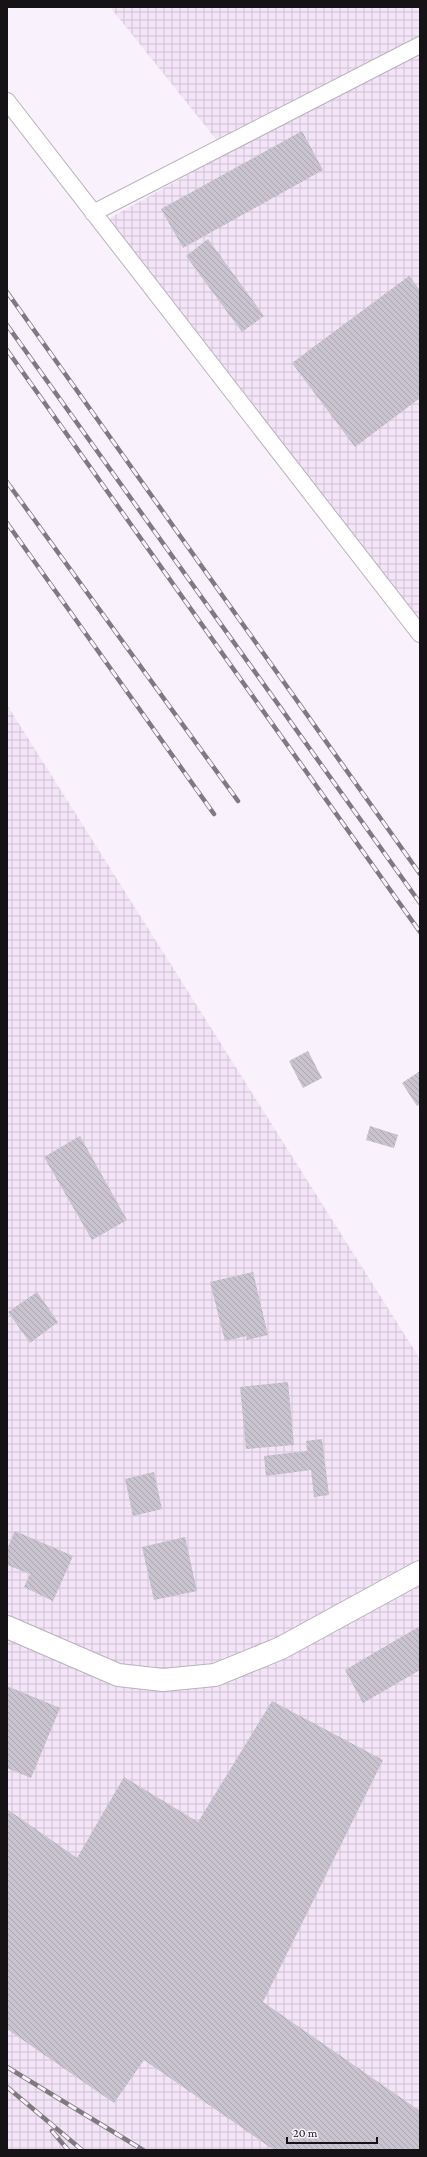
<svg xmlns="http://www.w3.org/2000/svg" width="427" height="2157" viewBox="0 0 427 2157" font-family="'Crimson Pro',serif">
	<defs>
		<pattern id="industrial-grid" width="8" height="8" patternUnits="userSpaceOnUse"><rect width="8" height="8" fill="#f3e4f7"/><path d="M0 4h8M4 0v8" fill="none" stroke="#d0c3d3"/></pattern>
		<pattern id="building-back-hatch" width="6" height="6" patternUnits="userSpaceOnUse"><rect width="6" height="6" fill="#c8c3ce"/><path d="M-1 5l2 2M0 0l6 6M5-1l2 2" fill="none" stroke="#aba7b0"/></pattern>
	</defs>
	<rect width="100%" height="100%" fill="#f9f1fb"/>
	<path fill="url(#industrial-grid)" d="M 110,7 L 420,7 L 420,620 L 310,482 L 108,219 L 227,153 Z
		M 7,705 L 420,1359 L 420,2150 L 7,2150 Z"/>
	<path fill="url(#building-back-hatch)" d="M 302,131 L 323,170 L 183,248 L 161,209 Z
		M 208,239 L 264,316 L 242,332 L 186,256 Z
		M 409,276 L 420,290 L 420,398 L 355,447 L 292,363 Z
		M 308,1051 L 322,1078 L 303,1088 L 289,1061 Z
		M 420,1071 L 420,1104 L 417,1106 L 402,1083 Z
		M 370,1126 L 398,1135 L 394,1148 L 366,1140 Z
		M 80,1136 L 127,1220 L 92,1240 L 44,1157 Z
		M 253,1272 L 268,1335 L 247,1340 L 246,1336 L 225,1341 L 210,1282 Z
		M 37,1292 L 58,1322 L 30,1343 L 8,1312 Z
		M 288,1382 L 294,1445 L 246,1449 L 240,1387 Z
		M 322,1439 L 329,1495 L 314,1497 L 311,1470 L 266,1476 L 264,1456 L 307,1451 L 306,1441 Z
		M 154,1472 L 162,1509 L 133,1516 L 125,1479 Z
		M 15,1531 L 73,1556 L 53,1601 L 24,1587 L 30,1574 L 7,1565 L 7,1549 Z
		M 185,1537 L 197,1591 L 154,1600 L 142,1547 Z
		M 420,1626 L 420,1670 L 363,1703 L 345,1670 Z
		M 7,1686 L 60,1708 L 31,1778 L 7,1768 Z
		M 272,1701 L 383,1760 L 263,2002 L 420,2111 L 420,2150 L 274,2150 L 144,2060 L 114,2103 L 7,2029 L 7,1809 L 77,1858 L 124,1777 L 198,1822 Z"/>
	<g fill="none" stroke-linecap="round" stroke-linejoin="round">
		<defs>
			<path id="lane" d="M 7,101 L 420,634
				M 93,213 L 420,45"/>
			<path id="street" d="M 7,1627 L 118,1675 L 163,1680 L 215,1675 L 281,1648 L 420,1572"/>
		</defs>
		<use href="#lane" stroke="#b9b1bc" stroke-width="18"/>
		<use href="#street" stroke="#b9b1bc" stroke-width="24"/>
		<use href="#lane" stroke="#fff" stroke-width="16"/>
		<use href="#street" stroke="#fff" stroke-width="22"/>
		<defs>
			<path id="rail" d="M 7,292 L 420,874
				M 7,325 L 420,903
				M 7,350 L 420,932
				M 7,482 L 238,801
				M 7,523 L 214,814
				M 7,2067 L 143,2150
				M 7,2087 L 82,2150
				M 52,2131 L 68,2150"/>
		</defs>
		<use href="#rail" stroke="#7f7980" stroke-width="4.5"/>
		<use href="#rail" stroke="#f9f1fb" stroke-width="3" stroke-dasharray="9" stroke-linecap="butt"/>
	</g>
	<rect width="427" height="2157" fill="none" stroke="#161316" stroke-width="16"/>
	<path d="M287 2137v6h90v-6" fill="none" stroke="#161316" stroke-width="2"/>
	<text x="293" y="2137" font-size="12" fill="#161316" stroke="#f9f1fb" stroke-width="3" paint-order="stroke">20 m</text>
</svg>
